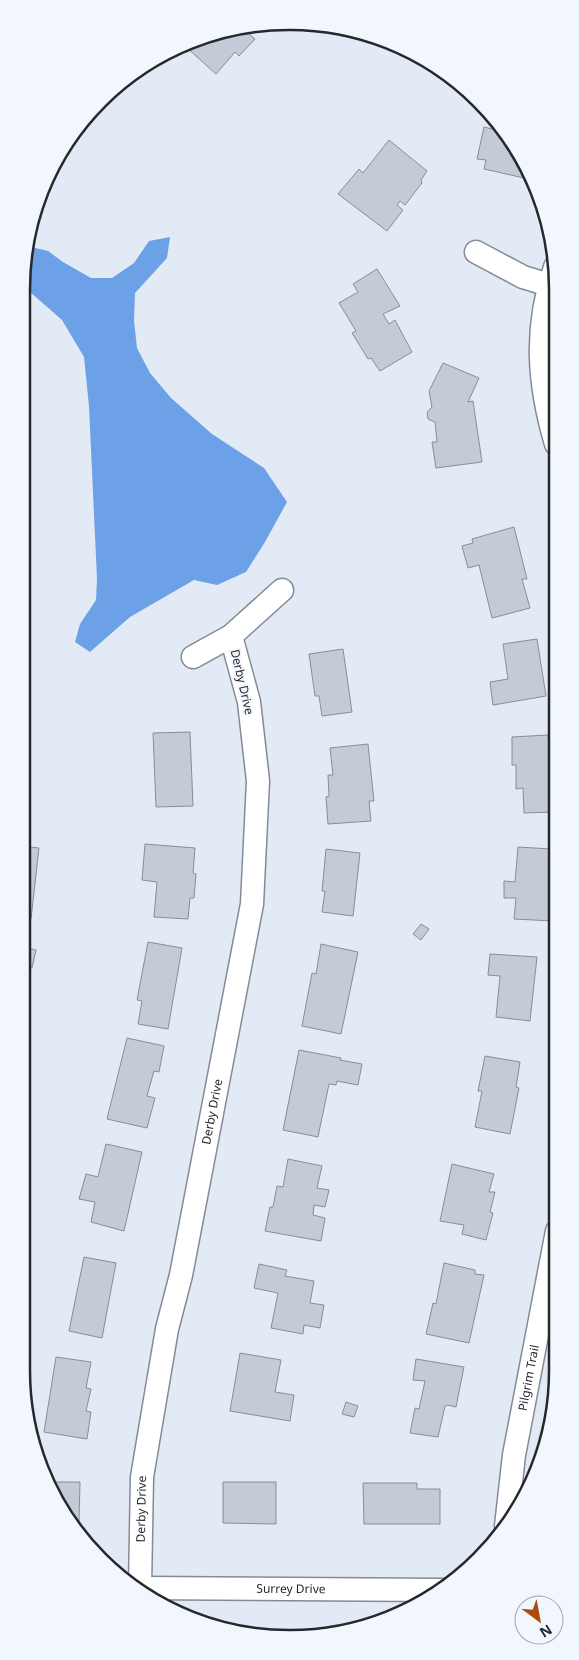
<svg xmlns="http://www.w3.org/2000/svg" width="579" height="1660" viewBox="0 0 579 1660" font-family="'Noto Sans',sans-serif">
	<rect width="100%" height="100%" fill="#e2eaf5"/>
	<path fill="#6ca1e7" d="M 170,237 L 167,258 L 135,293 L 134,321 L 137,348 L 150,373 L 171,398 L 212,434 L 264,468 L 287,502 L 265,542 L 246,572 L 217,585 L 194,580 L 130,617 L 90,652 L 75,642 L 80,624 L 96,600 L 97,579 L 89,406 L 84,357 L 62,320 L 22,285 L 27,246 L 48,251 L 63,262 L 91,278 L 112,278 L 134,263 L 149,241 Z"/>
	<path fill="#c3cbd7" stroke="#878e99" d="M 242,28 L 255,39 L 239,56 L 235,52 L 216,74 L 186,47 Z
		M 484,127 L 504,132 L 530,171 L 533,180 L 484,169 L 486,160 L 477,159 Z
		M 389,140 L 427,171 L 421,180 L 422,183 L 405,205 L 400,201 L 397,205 L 403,210 L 387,231 L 338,194 L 359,169 L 363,173 Z
		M 377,269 L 400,306 L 383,314 L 389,324 L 395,320 L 412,352 L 380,371 L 371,358 L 368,359 L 352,333 L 356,331 L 339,303 L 358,292 L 353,284 Z
		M 443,363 L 479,378 L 468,402 L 473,401 L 482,462 L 436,468 L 432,442 L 437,442 L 435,422 L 428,419 L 427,412 L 432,407 L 429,391 Z
		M 514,527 L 527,579 L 522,579 L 530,608 L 492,618 L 479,565 L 468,568 L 462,546 L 473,543 L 472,539 Z
		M 537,639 L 546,696 L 493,705 L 490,682 L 508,679 L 503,644 Z
		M 343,649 L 352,712 L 322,716 L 319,696 L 315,696 L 309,654 Z
		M 190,732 L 193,806 L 156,807 L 153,733 Z
		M 548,735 L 550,763 L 553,763 L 555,812 L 524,813 L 523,788 L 516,789 L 516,765 L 512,765 L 512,737 Z
		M 368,744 L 374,801 L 369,801 L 371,821 L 328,824 L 326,797 L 329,796 L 328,775 L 333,775 L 330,748 Z
		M 145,844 L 195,848 L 193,873 L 196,874 L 194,898 L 190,898 L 188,919 L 154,917 L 157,882 L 142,880 Z
		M 21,846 L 39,848 L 31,919 L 21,918 Z
		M 518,847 L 551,849 L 551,851 L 556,851 L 552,921 L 514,919 L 516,898 L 504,898 L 504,881 L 515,882 Z
		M 326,849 L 360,853 L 353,916 L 322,912 L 325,891 L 322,891 Z
		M 421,924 L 429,929 L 421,940 L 413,934 Z
		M 148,942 L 182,948 L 168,1029 L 138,1024 L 142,1001 L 137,1000 Z
		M 321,944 L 358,952 L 341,1034 L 302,1026 L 312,973 L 316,974 Z
		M 21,947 L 36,950 L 32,968 L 21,966 Z
		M 490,954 L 537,957 L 530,1021 L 496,1017 L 500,976 L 488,975 Z
		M 127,1038 L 164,1046 L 159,1072 L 154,1071 L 147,1096 L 155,1098 L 147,1128 L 107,1119 Z
		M 299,1050 L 341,1058 L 340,1060 L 362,1064 L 358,1085 L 337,1081 L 336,1085 L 329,1084 L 318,1137 L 283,1130 Z
		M 485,1056 L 520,1062 L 516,1087 L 519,1088 L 510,1134 L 475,1127 L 482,1091 L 478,1091 Z
		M 106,1144 L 142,1152 L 124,1231 L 91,1222 L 95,1202 L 79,1199 L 86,1174 L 98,1177 Z
		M 288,1159 L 322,1166 L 317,1188 L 329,1190 L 325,1207 L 314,1205 L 313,1215 L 325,1218 L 321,1241 L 265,1231 L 270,1207 L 273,1207 L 277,1186 L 283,1187 Z
		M 452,1164 L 494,1174 L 489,1192 L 495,1192 L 490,1212 L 493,1213 L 486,1240 L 462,1234 L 464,1225 L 440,1221 Z
		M 84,1257 L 116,1263 L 102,1338 L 69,1331 Z
		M 444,1263 L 475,1270 L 475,1274 L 484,1275 L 469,1343 L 426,1334 L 433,1303 L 436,1304 Z
		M 259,1264 L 287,1270 L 285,1276 L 314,1281 L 310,1303 L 324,1305 L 320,1328 L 304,1325 L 303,1334 L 271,1328 L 278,1293 L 254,1288 Z
		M 240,1353 L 281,1360 L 275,1392 L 294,1395 L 290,1421 L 230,1411 Z
		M 56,1357 L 91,1362 L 86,1388 L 91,1389 L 86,1411 L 91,1412 L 87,1439 L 44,1432 Z
		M 416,1359 L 464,1367 L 456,1407 L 447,1405 L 445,1406 L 438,1437 L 410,1433 L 415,1408 L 419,1409 L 425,1381 L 413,1380 Z
		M 346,1402 L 358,1406 L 354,1417 L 342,1414 Z
		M 47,1482 L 80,1482 L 79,1522 L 72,1522 Z
		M 223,1482 L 276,1482 L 276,1524 L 223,1523 Z
		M 363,1483 L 417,1483 L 417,1489 L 440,1489 L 440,1524 L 364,1524 Z"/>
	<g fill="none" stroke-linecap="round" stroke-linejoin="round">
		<defs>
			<g id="street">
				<path d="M 476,252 L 523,277 L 549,285"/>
				<path d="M 555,267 C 534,328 538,383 556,444"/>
				<path d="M 193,657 L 231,636 L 282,590"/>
				<path id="s1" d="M 506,1526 L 514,1455 L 557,1231"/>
				<path id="s2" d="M 140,1587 L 142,1477 L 167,1329 L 181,1275 L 252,904 L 258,781 L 249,702 L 231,636"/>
				<path id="s3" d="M 141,1588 L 442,1590"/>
			</g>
		</defs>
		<use href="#street" stroke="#848b96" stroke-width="25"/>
		<use href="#street" stroke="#fff" stroke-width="22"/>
	</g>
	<g text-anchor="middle" stroke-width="4" stroke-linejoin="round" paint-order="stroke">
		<g font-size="12" fill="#25282c" stroke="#f2f7fe">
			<text transform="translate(242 682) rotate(77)" y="4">Derby Drive</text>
			<text dy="4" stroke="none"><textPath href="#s2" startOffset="482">Derby Drive</textPath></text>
			<text dy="4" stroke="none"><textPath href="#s1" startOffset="150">Pilgrim Trail</textPath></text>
			<text dy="4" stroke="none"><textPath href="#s2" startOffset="78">Derby Drive</textPath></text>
			<text dy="4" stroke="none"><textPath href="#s3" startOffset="150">Surrey Drive</textPath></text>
		</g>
	</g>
	<path d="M0 0H579V1660H0ZM289 30H290A259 259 0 0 1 549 289V1371A259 259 0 0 1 290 1630H289A259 259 0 0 1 30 1371V289A259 259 0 0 1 289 30Z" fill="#f2f7fe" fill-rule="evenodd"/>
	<path fill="none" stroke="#25282c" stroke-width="2.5" d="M289 30H290A259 259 0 0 1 549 289V1371A259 259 0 0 1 290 1630H289A259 259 0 0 1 30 1371V289A259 259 0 0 1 289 30Z"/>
	<g transform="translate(539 1620) rotate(148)"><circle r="24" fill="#f2f7fe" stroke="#a0a4aa"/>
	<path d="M0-4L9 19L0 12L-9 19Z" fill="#ac4b0b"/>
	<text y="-8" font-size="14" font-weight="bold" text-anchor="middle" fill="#25282c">N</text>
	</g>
</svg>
